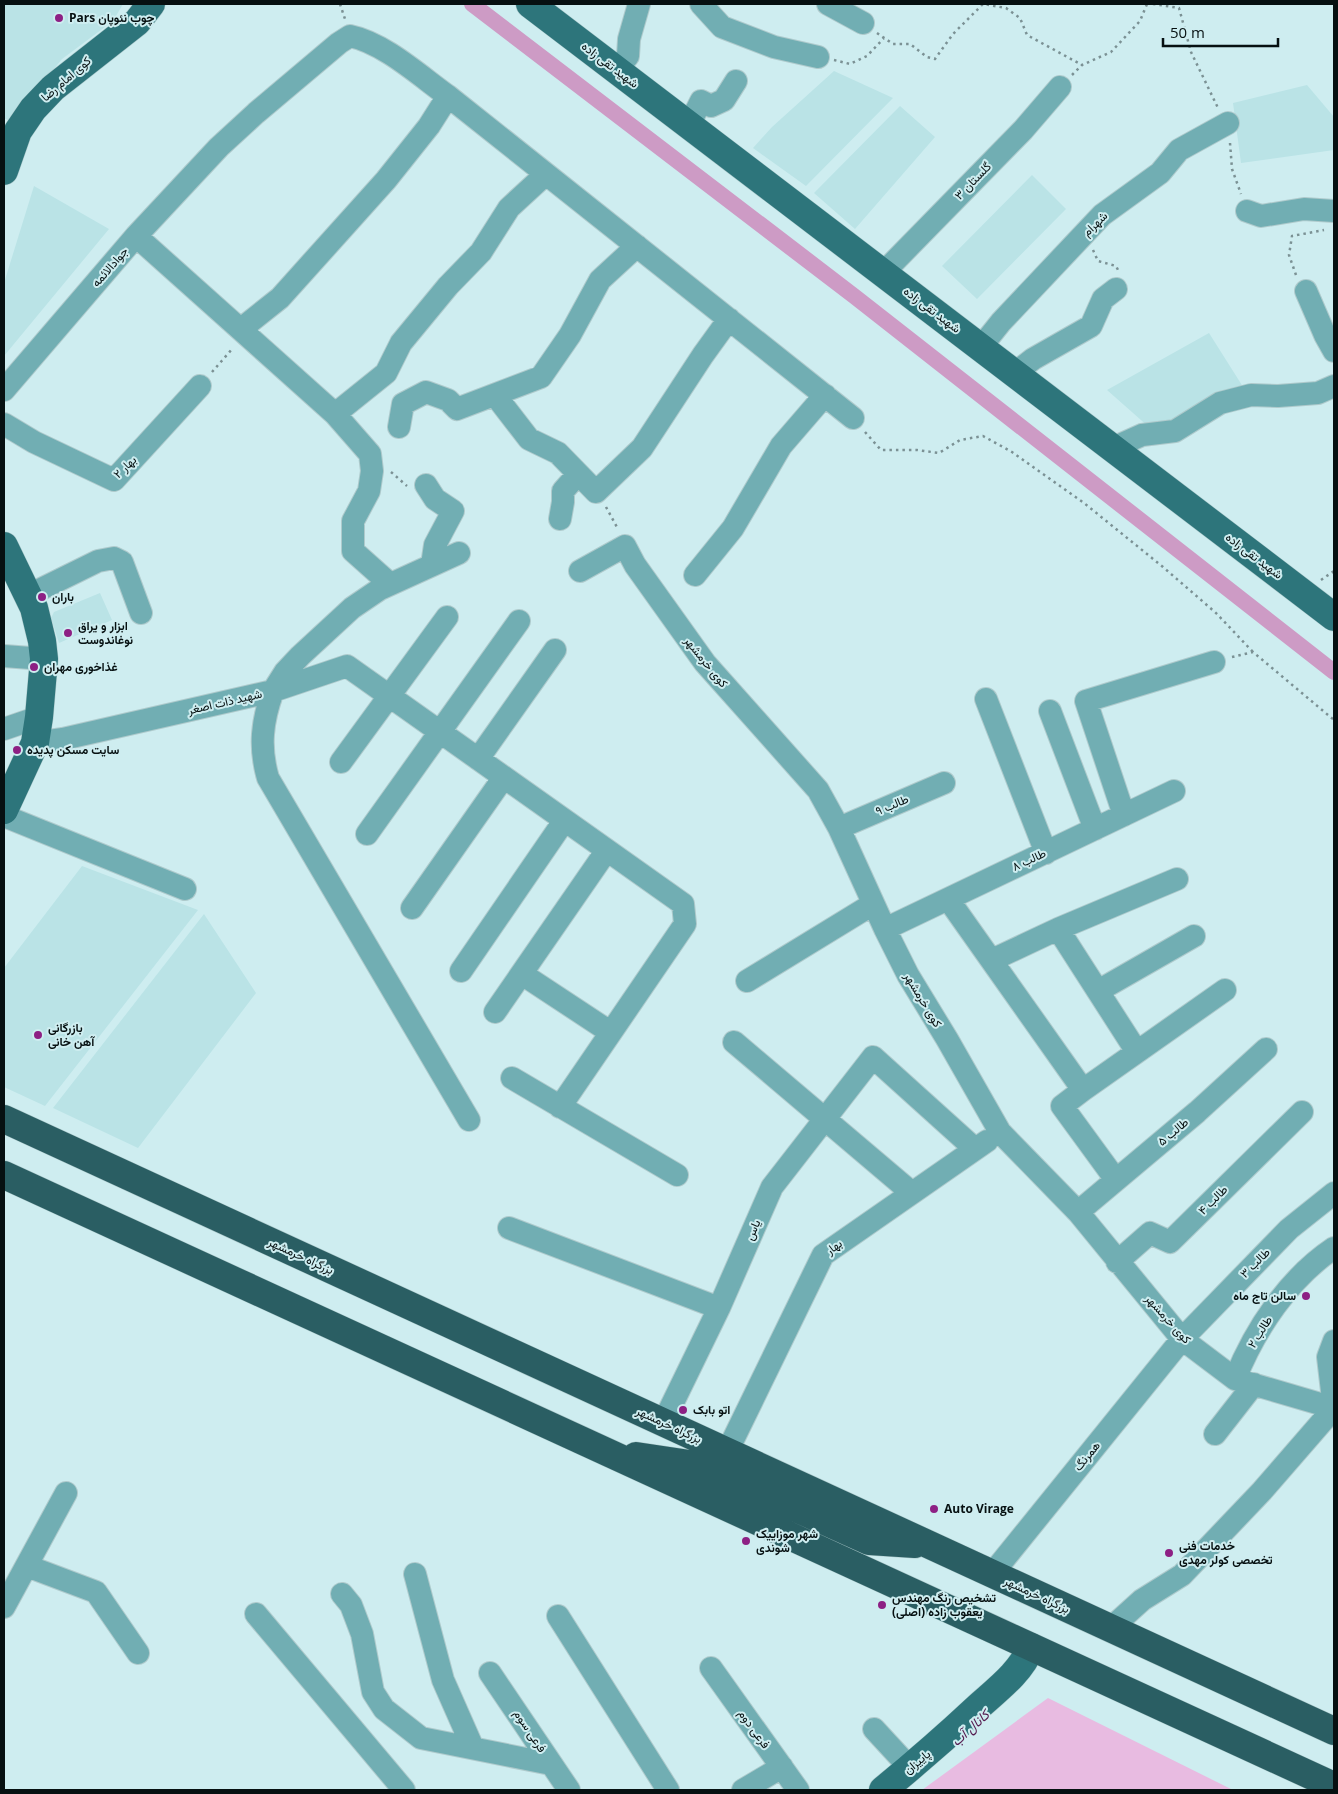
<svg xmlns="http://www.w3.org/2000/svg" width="1338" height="1794" viewBox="0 0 1338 1794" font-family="'Open Sans',Vazirmatn,sans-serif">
	<rect width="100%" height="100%" fill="#ceedf0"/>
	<path fill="#bae3e6" d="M 4,4 L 123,4 L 113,21 L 62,59 L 11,122 L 4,118 Z
		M 834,71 L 893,98 L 806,186 L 753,148 L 772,127 Z
		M 1307,85 L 1334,117 L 1334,150 L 1241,163 L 1233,103 Z
		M 900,106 L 935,137 L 855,229 L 814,193 Z
		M 1032,175 L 1066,209 L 977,299 L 942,266 Z
		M 34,186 L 109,229 L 4,356 L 4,283 Z
		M 1209,333 L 1245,390 L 1150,428 L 1107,390 Z
		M 100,593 L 112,620 L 59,643 L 51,618 L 54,612 Z
		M 82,866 L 198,910 L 45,1106 L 4,1087 L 4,968 Z
		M 204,914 L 256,993 L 138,1148 L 53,1108 Z"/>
	<path fill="#e8bbe1" d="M 1048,1698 L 1233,1790 L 922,1790 Z"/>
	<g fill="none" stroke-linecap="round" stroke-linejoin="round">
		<path stroke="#cd9bc5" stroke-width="16" d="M 472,4 L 854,296 L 1334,672"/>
		<defs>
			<path id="minor" d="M 701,4 L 722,27 L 774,47 L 818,57
				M 828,4 L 863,23
				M 616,70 L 628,56 L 629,39 L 639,4
				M 689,125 L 701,101 L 711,106 L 724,100 L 736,81
				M 1247,211 L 1261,216 L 1304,209 L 1334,211
				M 136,236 L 335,414 L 370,454 L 372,471 L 369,491 L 353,521 L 353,551 L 390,584
				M 883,273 L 1023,130 L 1060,87
				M 1306,291 L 1325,335 L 1334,351
				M 241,329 L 280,298 L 386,180 L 429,126 L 448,96
				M 981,347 L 1001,322 L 1102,215 L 1160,173 L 1179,150 L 1228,123
				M 1015,373 L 1033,359 L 1091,326 L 1103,299 L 1116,289
				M 4,390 L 136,236 L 219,147 L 256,113 L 339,43 L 350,36 C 384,43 420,76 448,96 L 853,418
				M 495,395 L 529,439 L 558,453 L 596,492 L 642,448 L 703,355 L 729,319
				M 335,414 L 386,373 L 401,343 L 448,286 L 481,252 L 509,208 L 546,174
				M 4,424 L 34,442 L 114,480 L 200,386
				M 399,427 L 403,404 L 426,392 L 448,400 L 457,409 L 541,377 L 570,335 L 600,280 L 637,246
				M 1113,448 L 1142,435 L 1175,431 L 1220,403 L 1251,395 L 1278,396 L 1318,393 L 1334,386
				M 426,485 L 435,499 L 453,511 L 435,545 L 432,565
				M 560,519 L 563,502 L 563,491 L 578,474
				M 580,571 L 625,546 L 635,565 L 705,663 L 818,790 L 839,828 L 885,929 L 908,975 L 947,1039 L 1000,1132 L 1078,1212 L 1182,1339 L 1235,1379 L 1334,1408
				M 695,575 L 733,528 L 781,446 L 825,395
				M 27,596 L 98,561 L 114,558 L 122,562 L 141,613
				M 4,656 L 44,659
				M 986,699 L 1046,853
				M 1050,711 L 1095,829
				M 4,729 L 39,717
				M 35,743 L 63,739 L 273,691 L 285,672 L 300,656 L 352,608 L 380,589 L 459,553
				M 478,759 L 555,650
				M 341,762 L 447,617
				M 1124,815 L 1086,701 L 1214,662
				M 4,816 L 185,889
				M 839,828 L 944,783
				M 367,834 L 519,621
				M 948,899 L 1083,1090 L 1062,1106 L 1116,1180
				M 412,908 L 504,777
				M 885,929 L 1174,791
				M 1058,929 L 1137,1052
				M 992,960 L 1058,929 L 1177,879
				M 461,971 L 564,821
				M 522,974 L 610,1032
				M 747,981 L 873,904
				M 1098,991 L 1194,936
				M 495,1012 L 607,850
				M 734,1042 L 912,1193
				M 512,1078 L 677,1175
				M 1083,1090 L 1225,990
				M 469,1120 L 268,778 C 259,747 262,721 273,691 L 347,666 L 683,904 L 685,924 L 560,1107
				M 1078,1212 L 1197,1112 L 1266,1049
				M 509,1228 L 719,1308
				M 1117,1262 L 1150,1233 L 1170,1242 L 1302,1112
				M 1235,1379 C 1255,1329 1289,1278 1334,1248
				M 663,1423 L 719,1308 L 772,1187 L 873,1057 L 975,1149
				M 1215,1434 L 1254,1384
				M 727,1452 L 823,1255 L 987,1141
				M 27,1566 L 96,1592 L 138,1653
				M 415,1574 L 443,1680 L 473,1748
				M 992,1574 L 1182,1339 L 1289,1229 L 1334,1193
				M 342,1594 L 351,1605 L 362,1634 L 373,1692 L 384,1709 L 421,1738 L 551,1764
				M 4,1607 L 66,1493
				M 256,1614 L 404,1790
				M 558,1616 L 668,1790
				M 1111,1628 L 1142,1600 L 1182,1575 L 1262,1491 L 1334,1408 L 1328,1357 L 1334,1341
				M 711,1668 L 798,1790
				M 490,1673 L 569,1790
				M 874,1729 L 910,1768
				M 743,1790 L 782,1767"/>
			<path id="major" d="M 530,4 L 1334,617
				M 4,171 L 18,131 L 33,109 L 53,88 L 137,22 L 151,4
				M 4,546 L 34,608 L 42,641 L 44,659 L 39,717 L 35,743 L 4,810
				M 883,1790 C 916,1763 947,1736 978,1707 C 998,1689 1021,1672 1031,1647"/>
			<path id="highway" d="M 4,1119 L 1334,1731
				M 4,1175 L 1334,1786
				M 636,1456 L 703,1466 L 869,1541 L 915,1544"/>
		</defs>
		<use href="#minor" stroke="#aecacc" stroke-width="24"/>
		<use href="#major" stroke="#aecacc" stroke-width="29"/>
		<use href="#highway" stroke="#aecacc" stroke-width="29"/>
		<path stroke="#7b9194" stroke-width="2.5" stroke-dasharray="2.5 4" stroke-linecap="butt" d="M 340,4 L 345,19
			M 1153,4 L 1179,8 L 1191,52 L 1218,108
			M 877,33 L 893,44 L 910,44 L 927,57 L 935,59 L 953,34 L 983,4 L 1006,8 L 1020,18 L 1027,35 L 1082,65
			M 834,60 L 850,64 L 867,56 L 884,38
			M 1072,75 L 1082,65 L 1111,52 L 1140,21 L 1147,4
			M 1230,143 L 1232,169 L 1241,194
			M 1093,250 L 1098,261 L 1116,266 L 1118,270
			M 1296,275 L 1289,255 L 1292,236 L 1324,230
			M 212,372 L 233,348
			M 865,432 L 881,450 L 917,450 L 939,453 L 960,440 L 983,436 L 1012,452 L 1084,503 L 1163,567 L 1216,613 L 1253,652
			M 391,472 L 407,486
			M 606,507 L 618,529
			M 1321,580 L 1334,571
			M 1232,657 L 1253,652 L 1334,720"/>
		<use href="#minor" stroke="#71aeb3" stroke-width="22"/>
		<use href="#major" stroke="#2d757b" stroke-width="28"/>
		<use href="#highway" stroke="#2a5e63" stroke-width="28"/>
	</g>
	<g fill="#8d2084" stroke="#ceedf0" stroke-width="2">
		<circle cx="59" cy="18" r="5"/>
		<circle cx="42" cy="597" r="5"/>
		<circle cx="68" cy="633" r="5"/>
		<circle cx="34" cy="667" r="5"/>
		<circle cx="17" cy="750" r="5"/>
		<circle cx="38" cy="1035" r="5"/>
		<circle cx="1306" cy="1296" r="5"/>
		<circle cx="683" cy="1410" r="5"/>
		<circle cx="934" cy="1509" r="5"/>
		<circle cx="746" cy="1541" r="5"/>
		<circle cx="1169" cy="1553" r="5"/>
		<circle cx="882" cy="1605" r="5"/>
	</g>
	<g text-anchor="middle" stroke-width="4" stroke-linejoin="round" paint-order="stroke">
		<g font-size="12" font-weight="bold" fill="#061011" stroke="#ceedf0" text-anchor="start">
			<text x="69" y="22">Pars چوب نئوپان</text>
			<text x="52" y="601">باران</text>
			<text x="78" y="630">ابزار و یراق<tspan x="78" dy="14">نوغاندوست</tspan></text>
			<text x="44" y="671">غذاخوری مهران</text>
			<text x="27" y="754">سایت مسکن پدیده</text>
			<text x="48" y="1032">بازرگانی<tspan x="48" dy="14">آهن خانی</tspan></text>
			<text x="1296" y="1300" text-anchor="end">سالن تاج ماه</text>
			<text x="693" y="1414">اتو بابک</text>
			<text x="944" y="1513">Auto Virage</text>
			<text x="756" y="1538">شهر موزاییک<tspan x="756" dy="14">شوندی</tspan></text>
			<text x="1179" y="1550">خدمات فنی<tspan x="1179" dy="14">تخصصی کولر مهدی</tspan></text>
			<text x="892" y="1602">تشخیص رنگ مهندس<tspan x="892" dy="14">یعقوب زاده (اصلی)</tspan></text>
		</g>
		<g font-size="12" fill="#061011" stroke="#ceedf0">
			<text transform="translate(610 65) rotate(37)" y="4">شهید تقی زاده</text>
			<text transform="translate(66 79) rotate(-41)" y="4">کوی امام رضا</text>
			<text transform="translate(973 181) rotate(-46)" y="4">گلستان ۳</text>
			<text transform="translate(1095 224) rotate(-44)" y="4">شهرام</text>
			<text transform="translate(110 267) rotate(-49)" y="4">جوادالائمه</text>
			<text transform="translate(932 310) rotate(37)" y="4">شهید تقی زاده</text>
			<text transform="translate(125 467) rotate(-44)" y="4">بهار ۲</text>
			<text transform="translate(1254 556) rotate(37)" y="4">شهید تقی زاده</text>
			<text transform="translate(706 662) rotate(51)" y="4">کوی خرمشهر</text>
			<text transform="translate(225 702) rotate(-13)" y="4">شهید ذات اصغر</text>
			<text transform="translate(892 805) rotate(-23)" y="4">طالب ۹</text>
			<text transform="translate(1029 860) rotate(-25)" y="4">طالب ۸</text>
			<text transform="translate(923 1000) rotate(59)" y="4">کوی خرمشهر</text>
			<text transform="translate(1173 1132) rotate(-40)" y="4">طالب ۵</text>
			<text transform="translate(1213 1200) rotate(-45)" y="4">طالب ۴</text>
			<text transform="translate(753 1230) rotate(-67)" y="4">یاس</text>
			<text transform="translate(834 1247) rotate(-38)" y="4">بهار</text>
			<text transform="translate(301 1256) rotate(25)" y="4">بزرگراه خرمشهر</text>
			<text transform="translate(1255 1263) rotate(-45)" y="4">طالب ۳</text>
			<text transform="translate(1168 1319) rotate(48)" y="4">کوی خرمشهر</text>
			<text transform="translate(1260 1332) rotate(-58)" y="4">طالب ۲</text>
			<text transform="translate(669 1425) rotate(25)" y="4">بزرگراه خرمشهر</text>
			<text transform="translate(1087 1456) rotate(-51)" y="4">همرنگ</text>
			<text transform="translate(1037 1595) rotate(25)" y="4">بزرگراه خرمشهر</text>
			<text transform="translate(754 1729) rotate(54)" y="4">فرعی دوم</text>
			<text transform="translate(530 1731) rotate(56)" y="4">فرعی سوم</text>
			<text transform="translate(917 1762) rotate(-40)" y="4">پاییزان</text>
		</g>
		<g font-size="14" font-style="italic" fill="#551b4f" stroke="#ceedf0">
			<text transform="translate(970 1728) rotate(-42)" y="5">کانال آب</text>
		</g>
	</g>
	<rect width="1338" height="1794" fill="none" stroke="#061011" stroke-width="10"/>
	<path d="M1163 38v8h115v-8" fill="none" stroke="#061011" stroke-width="2.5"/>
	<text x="1170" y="38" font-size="15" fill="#061011" stroke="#ceedf0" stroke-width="4" paint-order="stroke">50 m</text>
</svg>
